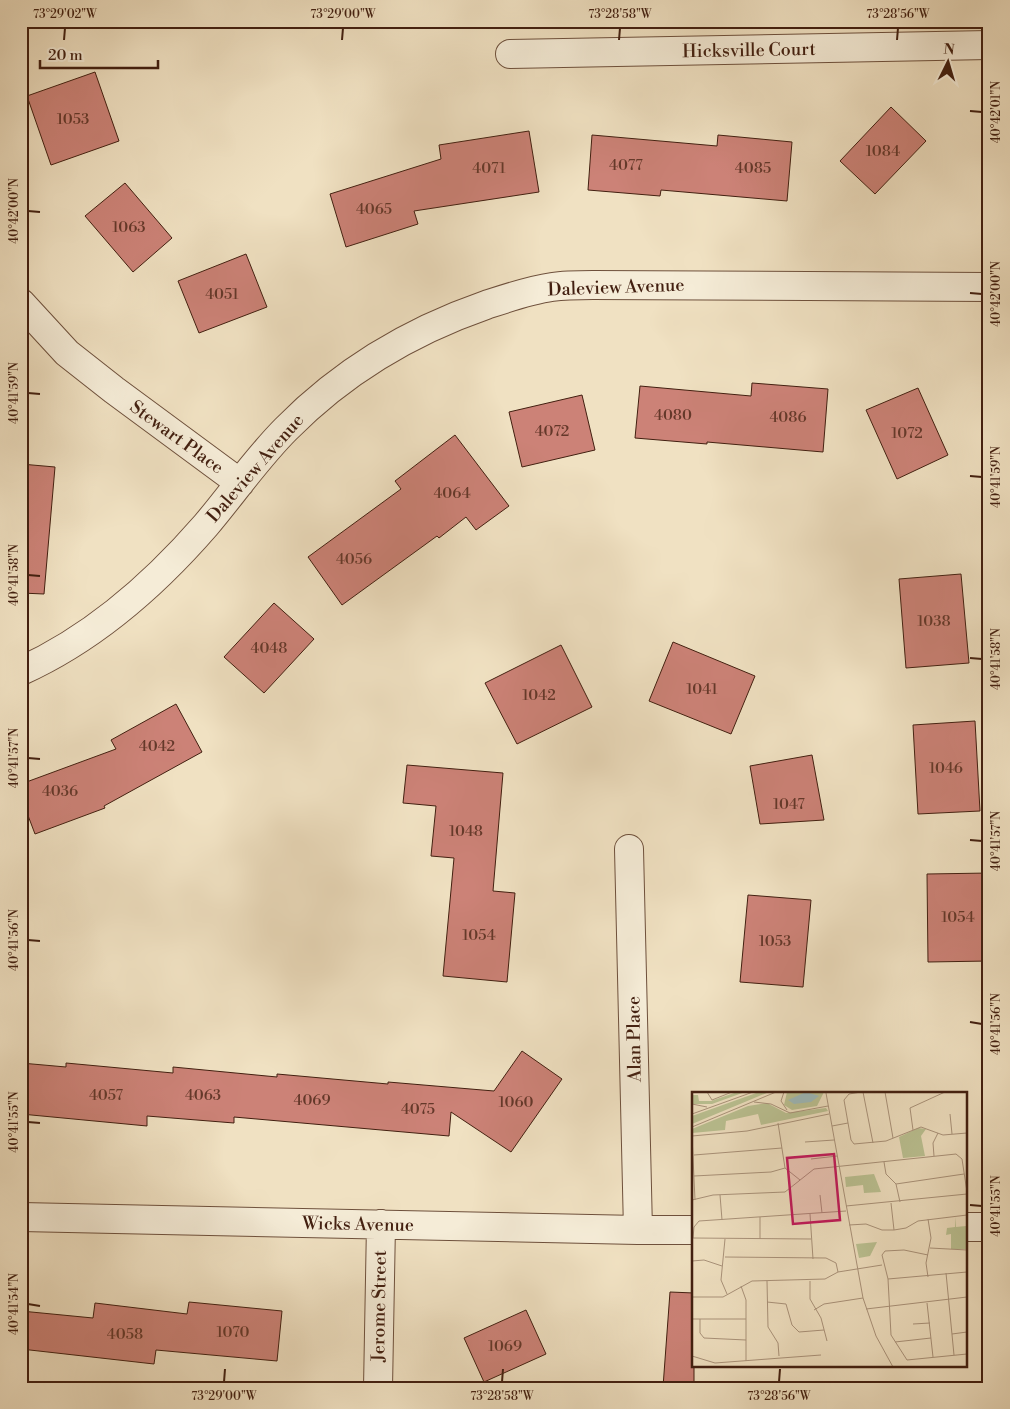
<svg xmlns="http://www.w3.org/2000/svg" width="1010" height="1409" viewBox="0 0 1010 1409" font-family="'Libre Bodoni',serif">
	<rect width="100%" height="100%" fill="#f0e1c2"/>
	<filter id="stains"><feTurbulence type="fractalNoise" baseFrequency=".004" numOctaves="4"/><feColorMatrix values="0 0 0 0 .2 0 0 0 0 .09 0 0 0 0 .02 0 0 0 .5 -.17"/></filter>
	<radialGradient id="worn" r=".72"><stop offset=".6" stop-color="#630" stop-opacity="0"/><stop offset="1" stop-color="#630" stop-opacity=".3"/></radialGradient>
	<path fill="#cc8277" stroke="#421f10" d="M 95,72 L 119,141 L 51,165 L 27,96 Z
		M 891,107 L 926,141 L 875,194 L 840,161 Z
		M 529,131 L 539,192 L 414,211 L 418,224 L 346,247 L 330,194 L 441,159 L 439,145 Z
		M 592,135 L 717,146 L 718,135 L 792,142 L 787,201 L 661,190 L 660,196 L 588,190 Z
		M 125,183 L 172,238 L 133,272 L 85,216 Z
		M 246,254 L 267,307 L 199,333 L 178,281 Z
		M 752,383 L 828,389 L 823,452 L 707,442 L 707,444 L 635,438 L 640,386 L 751,396 Z
		M 918,388 L 948,455 L 897,479 L 866,410 Z
		M 582,395 L 595,450 L 522,467 L 509,412 Z
		M 455,435 L 509,506 L 476,530 L 466,517 L 439,538 L 437,536 L 342,605 L 308,557 L 401,489 L 395,481 Z
		M 21,464 L 55,467 L 44,594 L 21,593 Z
		M 961,574 L 969,663 L 906,668 L 899,579 Z
		M 274,603 L 314,639 L 264,693 L 224,657 Z
		M 673,642 L 755,676 L 731,734 L 649,701 Z
		M 561,645 L 592,707 L 517,744 L 485,683 Z
		M 176,704 L 202,752 L 104,806 L 105,808 L 35,834 L 21,797 L 21,784 L 116,749 L 111,740 Z
		M 975,721 L 980,811 L 918,814 L 913,725 Z
		M 812,755 L 824,820 L 760,824 L 750,766 Z
		M 407,765 L 503,773 L 493,891 L 515,893 L 507,982 L 443,976 L 454,858 L 431,856 L 436,806 L 403,803 Z
		M 989,873 L 989,961 L 928,962 L 927,874 Z
		M 748,895 L 811,900 L 803,987 L 740,982 Z
		M 522,1051 L 562,1079 L 511,1152 L 451,1112 L 449,1136 L 234,1117 L 234,1123 L 147,1116 L 147,1126 L 21,1114 L 21,1063 L 66,1067 L 66,1063 L 173,1073 L 173,1067 L 277,1077 L 277,1074 L 388,1084 L 388,1082 L 494,1091 Z
		M 670,1292 L 694,1293 L 694,1388 L 663,1387 Z
		M 189,1302 L 282,1311 L 277,1361 L 156,1350 L 154,1364 L 21,1349 L 21,1311 L 93,1318 L 95,1303 L 187,1314 Z
		M 526,1310 L 546,1354 L 484,1382 L 464,1338 Z"/>
	<g fill="none" stroke-linecap="round" stroke-linejoin="round">
		<defs>
			<path id="minor" d="M 510,54 L 989,45
				M 21,303 L 67,353 L 114,390 L 240,483
				M 21,671 C 94,638 154,585 206,525 C 233,493 257,458 286,429 C 342,372 411,331 486,305 C 507,298 530,290 552,287 C 565,285 580,285 593,285 L 989,287
				M 629,849 L 638,1230
				M 21,1217 L 638,1230 L 694,1230
				M 966,1227 L 989,1227
				M 378,1388 L 381,1224"/>
		</defs>
		<use href="#minor" stroke="#6e503c" stroke-width="30"/>
		<use href="#minor" stroke="#f5ecd7" stroke-width="28"/>
	</g>
	<path fill="none" stroke="#421f10" stroke-width="2" d="M 64,40 L 65,28M 342,40 L 343,28M 619,40 L 620,28M 897,40 L 898,28M 970,111 L 982,112M 28,211 L 40,212M 970,293 L 982,294M 28,393 L 40,394M 970,476 L 982,477M 28,575 L 40,576M 970,658 L 982,659M 28,758 L 40,759M 970,840 L 982,841M 28,940 L 40,941M 970,1022 L 982,1024M 28,1122 L 40,1123M 970,1205 L 982,1206M 28,1304 L 40,1306M 224,1382 L 225,1369M 502,1382 L 503,1369M 779,1382 L 780,1369"/>
	<g text-anchor="middle" stroke-width="5" stroke-linejoin="round" paint-order="stroke">
		<g font-size="15" fill="#64382a">
			<text x="73" y="124">1053</text>
			<text x="883" y="156">1084</text>
			<text x="626" y="170">4077</text>
			<text x="489" y="173">4071</text>
			<text x="753" y="173">4085</text>
			<text x="374" y="214">4065</text>
			<text x="129" y="232">1063</text>
			<text x="222" y="299">4051</text>
			<text x="673" y="420">4080</text>
			<text x="788" y="422">4086</text>
			<text x="552" y="436">4072</text>
			<text x="907" y="438">1072</text>
			<text x="452" y="498">4064</text>
			<text x="354" y="564">4056</text>
			<text x="934" y="626">1038</text>
			<text x="269" y="653">4048</text>
			<text x="702" y="694">1041</text>
			<text x="539" y="700">1042</text>
			<text x="157" y="751">4042</text>
			<text x="946" y="773">1046</text>
			<text x="60" y="796">4036</text>
			<text x="789" y="809">1047</text>
			<text x="466" y="836">1048</text>
			<text x="958" y="922">1054</text>
			<text x="479" y="940">1054</text>
			<text x="775" y="946">1053</text>
			<text x="106" y="1100">4057</text>
			<text x="203" y="1100">4063</text>
			<text x="312" y="1105">4069</text>
			<text x="516" y="1107">1060</text>
			<text x="418" y="1114">4075</text>
			<text x="233" y="1337">1070</text>
			<text x="125" y="1339">4058</text>
			<text x="505" y="1351">1069</text>
		</g>
		<g font-size="18" fill="#421f10" stroke="#f5ecd7">
			<text transform="translate(749 50) rotate(-1)" y="6">Hicksville Court</text>
			<text transform="translate(616 287) rotate(-2)" y="6">Daleview Avenue</text>
			<text transform="translate(177 437) rotate(36)" y="6">Stewart Place</text>
			<text transform="translate(255 468) rotate(-49)" y="6">Daleview Avenue</text>
			<text transform="translate(634 1039) rotate(-91)" y="6">Alan Place</text>
			<text transform="translate(358 1224) rotate(1)" y="6">Wicks Avenue</text>
			<text transform="translate(379 1306) rotate(-89)" y="6">Jerome Street</text>
		</g>
	</g>
	<g transform="translate(692 1092)">
		<rect width="275" height="275" fill="#f0e1c2"/>
		<path d="M 45,0 L 53,0 L 20,12 L 0,12 L 0,3 L 6,3 L 7,9 L 19,9 ZM 67,0 L 77,0 L 0,32 L 0,24 ZM 95,0 L 132,0 L 125,14 L 100,18 L 92,13 ZM 75,11 L 94,21 L 134,16 L 136,19 L 69,33 L 66,22 L 34,29 L 33,38 L 0,41 L 0,37 L 56,14 ZM 226,36 L 234,37 L 229,44 L 233,64 L 211,66 L 207,45 ZM 182,82 L 189,100 L 172,101 L 171,93 L 154,95 L 153,85 ZM 263,125 L 264,135 L 274,134 L 275,157 L 259,157 L 259,142 L 254,143 L 255,136 L 263,135 ZM 185,150 L 178,164 L 167,166 L 164,152 Z" fill="#bbc293"/>
		<path d="M 114,0 L 127,4 L 119,10 L 102,12 L 96,8 Z" fill="#9ebbbd"/>
		<path fill="none" stroke="#aa937b" stroke-width="1" d="M 15,0 L 20,8 L 40,0M 92,0 L 89,9 L 95,18M 169,0 L 157,2 L 152,8 L 159,48 L 162,52 L 194,49 L 229,35 L 251,43 L 275,41M 171,0 L 181,51M 193,0 L 201,46M 134,1 L 171,206 L 184,244 L 201,275M 62,10 L 79,12 L 98,21 L 136,14M 0,12 L 15,15M 0,22 L 61,0M 258,22 L 260,42M 86,31 L 93,76 L 108,88M 140,34 L 156,31M 0,35 L 84,0M 221,38 L 218,16 L 253,0M 113,50 L 142,48M 2,63 L 90,56M 242,64 L 241,51 L 246,41M 119,67 L 145,64M 192,70 L 194,82 L 204,92 L 208,110M 2,84 L 79,80 L 93,76M 204,92 L 272,82M 28,103 L 30,128M 128,103 L 130,121M 0,108 L 21,103 L 93,100 L 122,77 L 264,62 L 270,67 L 275,100M 3,108 L 0,44 L 55,39 L 137,22M 199,111 L 202,138M 154,114 L 275,102M 118,122 L 121,167M 68,125 L 68,147M 157,133 L 174,132 L 190,138 L 202,138 L 214,136 L 226,129 L 275,123M 1,146 L 2,135 L 7,129 L 154,119M 1,146 L 119,147M 33,147 L 29,188 L 35,202M 238,156 L 275,158M 236,163 L 212,158 L 193,159 L 190,163 L 196,187 L 199,243 L 215,268 L 275,262M 33,165 L 134,166 L 144,171 L 146,180M 0,169 L 12,168 L 30,174M 254,181 L 262,263M 236,185 L 234,171 L 239,146 L 236,127M 196,187 L 275,180M 75,189 L 76,235 L 86,251 L 87,264M 118,189 L 118,207 L 129,226 L 135,249M 49,194 L 54,208 L 54,269M 0,205 L 31,205 L 60,189 L 133,187 L 146,180 L 190,173M 75,210 L 94,212 L 100,233 L 107,240 L 132,238M 235,211 L 241,265M 174,217 L 275,205M 122,218 L 132,212 L 171,206M 0,227 L 54,227M 8,227 L 8,241 L 12,246 L 54,248M 221,232 L 238,231M 260,242 L 275,240M 203,250 L 239,246M 0,264 L 23,271 L 129,263"/>
		<path fill="#c2185b" fill-opacity="0.15" stroke="#c2185b" stroke-width="2.5" d="M 142,62 L 148,128 L 101,132 L 95,66 Z"/>
		<rect width="275" height="275" fill="none" stroke="#421f10" stroke-width="2.5"/>
	</g>
	<rect width="1010" height="1409" fill="none" stroke="#f0e1c2" stroke-width="55"/>
	<g transform="translate(948 62) rotate(5)" stroke="#f5ecd7" stroke-width="4" paint-order="stroke">
	<path d="M0-4L9 19L0 12L-9 19Z" fill="#421f10"/>
	<text y="-8" font-size="14" font-weight="bold" text-anchor="middle" fill="#421f10">N</text>
	</g>
	<path d="M40 60v8h118v-8" fill="none" stroke="#421f10" stroke-width="2.5"/>
	<text x="48" y="60" font-size="15" fill="#421f10" stroke="#f5ecd7" stroke-width="4" paint-order="stroke">20 m</text>
	<rect x="28" y="28" width="954" height="1354" fill="none" stroke="#421f10" stroke-width="2"/>
	<g font-size="12" text-anchor="middle" fill="#421f10">
		<text x="65" y="18">73°29'02"W</text>
		<text x="343" y="18">73°29'00"W</text>
		<text x="620" y="18">73°28'58"W</text>
		<text x="898" y="18">73°28'56"W</text>
		<text transform="translate(996 112) rotate(-90)" y="4">40°42'01"N</text>
		<text transform="translate(14 211) rotate(-90)" y="4">40°42'00"N</text>
		<text transform="translate(996 294) rotate(-90)" y="4">40°42'00"N</text>
		<text transform="translate(14 393) rotate(-90)" y="4">40°41'59"N</text>
		<text transform="translate(996 477) rotate(-90)" y="4">40°41'59"N</text>
		<text transform="translate(14 575) rotate(-90)" y="4">40°41'58"N</text>
		<text transform="translate(996 659) rotate(-90)" y="4">40°41'58"N</text>
		<text transform="translate(14 758) rotate(-90)" y="4">40°41'57"N</text>
		<text transform="translate(996 841) rotate(-90)" y="4">40°41'57"N</text>
		<text transform="translate(14 940) rotate(-90)" y="4">40°41'56"N</text>
		<text transform="translate(996 1024) rotate(-90)" y="4">40°41'56"N</text>
		<text transform="translate(14 1122) rotate(-90)" y="4">40°41'55"N</text>
		<text transform="translate(996 1206) rotate(-90)" y="4">40°41'55"N</text>
		<text transform="translate(14 1304) rotate(-90)" y="4">40°41'54"N</text>
		<text x="224" y="1400">73°29'00"W</text>
		<text x="502" y="1400">73°28'58"W</text>
		<text x="779" y="1400">73°28'56"W</text>
	</g>
	<rect width="100%" height="100%" filter="url(#stains)"/>
	<rect width="100%" height="100%" fill="url(#worn)"/>
</svg>
